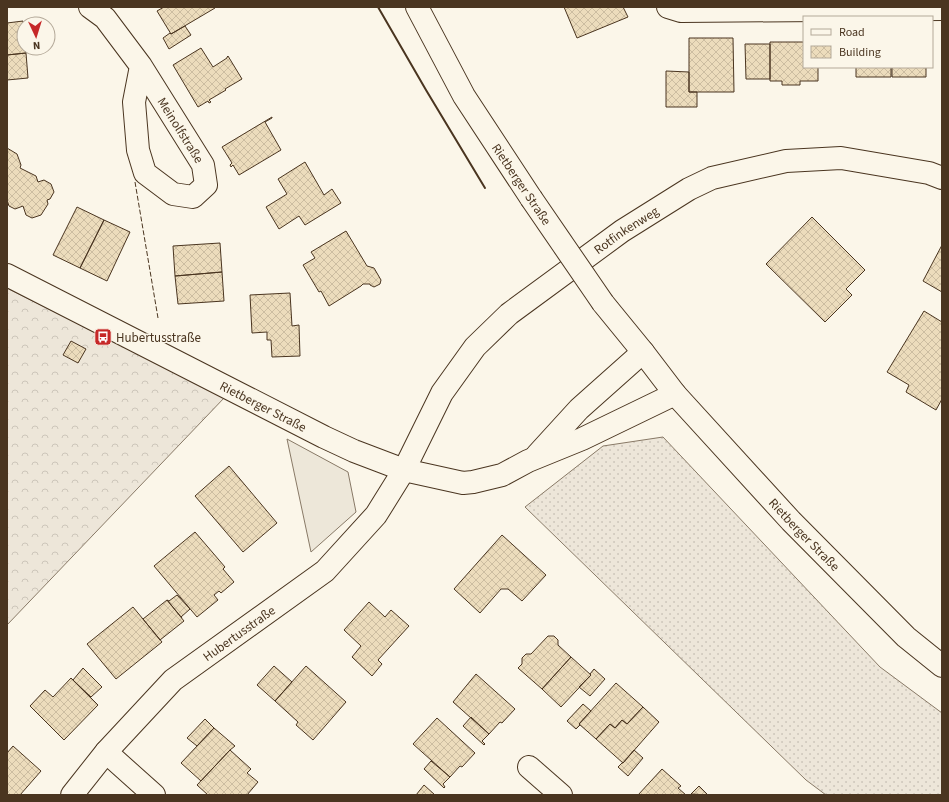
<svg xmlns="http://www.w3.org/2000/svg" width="949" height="802" viewBox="0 0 949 802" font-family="'Source Sans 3',sans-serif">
	<defs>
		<pattern id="grass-dots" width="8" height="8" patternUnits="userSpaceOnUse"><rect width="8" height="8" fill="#ede6d9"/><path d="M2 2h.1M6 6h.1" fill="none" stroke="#cdc6ba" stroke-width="1.8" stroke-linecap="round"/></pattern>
		<pattern id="forest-crowns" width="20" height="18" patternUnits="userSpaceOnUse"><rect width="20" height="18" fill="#ede6d9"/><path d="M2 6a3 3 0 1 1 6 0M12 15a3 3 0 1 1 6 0" fill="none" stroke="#cdc6ba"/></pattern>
		<pattern id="building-cross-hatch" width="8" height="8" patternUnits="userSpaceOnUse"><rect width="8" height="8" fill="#ecdcbc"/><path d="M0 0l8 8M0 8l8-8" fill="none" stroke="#ccbda1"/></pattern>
	</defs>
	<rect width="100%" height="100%" fill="#fbf6e9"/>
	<path fill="url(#grass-dots)" stroke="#887966" d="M 663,437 L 880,667 L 942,713 L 942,795 L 826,795 L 806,780 L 525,507 L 603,446 Z"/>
	<path fill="url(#forest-crowns)" stroke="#887966" d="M 7,288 L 225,397 L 7,625 Z"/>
	<path fill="#ede7d9" stroke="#887966" d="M 287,439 L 348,472 L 356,512 L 311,552 Z"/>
	<path fill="url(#building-cross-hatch)" stroke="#4a3520" d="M 164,7 L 215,7 L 215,8 L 171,34 L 157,11 Z
		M 564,7 L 623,7 L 628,17 L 577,38 Z
		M 23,21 L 24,48 L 25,48 L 26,53 L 7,55 L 7,23 Z
		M 185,26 L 191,35 L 169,49 L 163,38 L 170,33 L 171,34 Z
		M 689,38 L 733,38 L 734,92 L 689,92 Z
		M 770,42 L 804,42 L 804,67 L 818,67 L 818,81 L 800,81 L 800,85 L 782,85 L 782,81 L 770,81 Z
		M 745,44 L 770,44 L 770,79 L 746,79 Z
		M 201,48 L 213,67 L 227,58 L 227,57 L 228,56 L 242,79 L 225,89 L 226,90 L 209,100 L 211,102 L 209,103 L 208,101 L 198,107 L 173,65 Z
		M 26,53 L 28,78 L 7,80 L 7,55 Z
		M 856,67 L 891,67 L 891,77 L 856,77 Z
		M 892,67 L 926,67 L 926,77 L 892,77 Z
		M 666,71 L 689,72 L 689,92 L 697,92 L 697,107 L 666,107 Z
		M 272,117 L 272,118 L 265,122 L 281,150 L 239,175 L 233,165 L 231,167 L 230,165 L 232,163 L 222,147 Z
		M 7,148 L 17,154 L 21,165 L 20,168 L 36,176 L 38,182 L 44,180 L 51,184 L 54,192 L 50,199 L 47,200 L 48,204 L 41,215 L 32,218 L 26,215 L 23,206 L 15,209 L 9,206 L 7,200 Z
		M 305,162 L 324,195 L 332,189 L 341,203 L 305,225 L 299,216 L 279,229 L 266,207 L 287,194 L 278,179 Z
		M 77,207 L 104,220 L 80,268 L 53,255 Z
		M 812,217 L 865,270 L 846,289 L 852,295 L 825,322 L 766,264 Z
		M 104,220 L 130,232 L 107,281 L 80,268 Z
		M 346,231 L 367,266 L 374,268 L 381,280 L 380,284 L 374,287 L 370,285 L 370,284 L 363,284 L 361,286 L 329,306 L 321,291 L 319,292 L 303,265 L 315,258 L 311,252 Z
		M 220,243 L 222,272 L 175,276 L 173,246 Z
		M 942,245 L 942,292 L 923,281 Z
		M 222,272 L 224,301 L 178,304 L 175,276 Z
		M 290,293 L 292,326 L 299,325 L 300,356 L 272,357 L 271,340 L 267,340 L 267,332 L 252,333 L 250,295 Z
		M 924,311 L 942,322 L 942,399 L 936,410 L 906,392 L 909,385 L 887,372 Z
		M 71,341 L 86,349 L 78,363 L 63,355 Z
		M 229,466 L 277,523 L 243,552 L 195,496 Z
		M 195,532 L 225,567 L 223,569 L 234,582 L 221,593 L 219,591 L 214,595 L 218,600 L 197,617 L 154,566 Z
		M 502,535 L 546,575 L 522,601 L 508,589 L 501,589 L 480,613 L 454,589 Z
		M 177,595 L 190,609 L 181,617 L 182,618 L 167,600 L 169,601 Z
		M 167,600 L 184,621 L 160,640 L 143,619 Z
		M 369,602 L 385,617 L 391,610 L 409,626 L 378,660 L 382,664 L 372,676 L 352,657 L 361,646 L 344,630 Z
		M 133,607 L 162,642 L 116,679 L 87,644 Z
		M 548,636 L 554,636 L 558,640 L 558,645 L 571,657 L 542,689 L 518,668 L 522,664 L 522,658 L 526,654 L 531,654 Z
		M 571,657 L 591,675 L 561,707 L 542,689 Z
		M 274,666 L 292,682 L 275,701 L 257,685 Z
		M 306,666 L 346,702 L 313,740 L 296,725 L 298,722 L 275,701 Z
		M 83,668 L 102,687 L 91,697 L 73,680 Z
		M 594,669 L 605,679 L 590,696 L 579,687 L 591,675 L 590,674 Z
		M 476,674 L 515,709 L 502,723 L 500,722 L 489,734 L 453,702 Z
		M 71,678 L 98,705 L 64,740 L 30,706 L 45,690 L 53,697 Z
		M 616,683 L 643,707 L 627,724 L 622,720 L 615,728 L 610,724 L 596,739 L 579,724 Z
		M 583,704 L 591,711 L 579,724 L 580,725 L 576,729 L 567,721 Z
		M 643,707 L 659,722 L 623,763 L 596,739 L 610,724 L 615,728 L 622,720 L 627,724 Z
		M 471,717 L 489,734 L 482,741 L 485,744 L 484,745 L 463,726 Z
		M 437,718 L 475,753 L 462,767 L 460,766 L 450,777 L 413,744 Z
		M 205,719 L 214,728 L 197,746 L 187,738 Z
		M 214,728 L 235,746 L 230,750 L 201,781 L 181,763 Z
		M 13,746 L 41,771 L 20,795 L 7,795 L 7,753 Z
		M 230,750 L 251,769 L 247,773 L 258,782 L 247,795 L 208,795 L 197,785 Z
		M 634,750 L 643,758 L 628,776 L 618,767 L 622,763 L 623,763 Z
		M 431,761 L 450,777 L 443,784 L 445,787 L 444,788 L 424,769 Z
		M 662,769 L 681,786 L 678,788 L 686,795 L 638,795 Z
		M 424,785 L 435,795 L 416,795 Z
		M 699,786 L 708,795 L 691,794 Z"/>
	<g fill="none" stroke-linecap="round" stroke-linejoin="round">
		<defs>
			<g id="minor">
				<path id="s1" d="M 90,7 L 105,18 L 141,66 L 203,165 L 206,185 L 193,197 L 173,194 L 145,173 L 138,150 L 134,102 L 141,66"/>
				<path d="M 668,7 L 681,11 L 942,9"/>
				<path id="s2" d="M 7,275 L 324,437 L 354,451 L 404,470 L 463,483 L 473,482 L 502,475 L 528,461 L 582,439 L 675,394"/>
				<path d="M 537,455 L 579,409 L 643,352"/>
				<path d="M 106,752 L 154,795"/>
				<path d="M 529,767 L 561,795"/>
				<path id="s3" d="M 72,795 L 106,752 L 173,680 L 325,571 L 376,515 L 404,470 L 442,393 L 475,347 L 509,314 L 622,231 L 689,189 L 712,178 L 786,161 L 841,158 L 929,173 L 942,178"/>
			</g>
			<g id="primary">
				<path d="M 417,7 L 464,96 L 531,198"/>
				<path id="s4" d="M 603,303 L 643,352 L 675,394 L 791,521 L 906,637 L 942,666"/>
			</g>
		</defs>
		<use href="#minor" stroke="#4a3520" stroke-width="24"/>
		<use href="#primary" stroke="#4a3520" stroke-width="24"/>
		<use href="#minor" stroke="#fbf6e9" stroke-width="22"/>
		<use href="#primary" stroke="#fbf6e9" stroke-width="22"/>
		<defs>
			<path id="primary-bridge" d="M 531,198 L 603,303"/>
		</defs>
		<use href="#primary-bridge" stroke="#4a3520" stroke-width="24" stroke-linecap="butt"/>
		<use href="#primary-bridge" stroke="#fbf6e9" stroke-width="22"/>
		<path stroke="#4a3520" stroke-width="1" stroke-dasharray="5 2" stroke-linecap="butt" d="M 135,182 L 158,318"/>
		<path stroke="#4a3520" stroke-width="2" d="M 378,7 L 426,90 L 485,188"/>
	</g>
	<defs>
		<symbol id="bus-square" viewBox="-11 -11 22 22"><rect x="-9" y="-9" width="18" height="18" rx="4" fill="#c62828" stroke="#fbf6e9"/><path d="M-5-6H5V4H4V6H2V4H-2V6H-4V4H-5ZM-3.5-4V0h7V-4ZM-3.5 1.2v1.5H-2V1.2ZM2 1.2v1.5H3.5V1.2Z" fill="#fff"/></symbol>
	</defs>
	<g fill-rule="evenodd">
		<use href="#bus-square" x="93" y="327" width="20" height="20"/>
	</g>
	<g text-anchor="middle" stroke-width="3" stroke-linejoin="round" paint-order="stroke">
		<g font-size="13" fill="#4a3520" stroke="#fbf6e9">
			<text dy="5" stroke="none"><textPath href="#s1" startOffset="154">Meinolfstraße</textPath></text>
			<text transform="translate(522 184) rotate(56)" y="5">Rietberger Straße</text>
			<text dy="5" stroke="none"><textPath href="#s3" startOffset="803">Rotfinkenweg</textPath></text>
			<text dy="5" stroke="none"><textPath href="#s2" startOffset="288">Rietberger Straße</textPath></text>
			<text dy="5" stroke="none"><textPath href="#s4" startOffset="307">Rietberger Straße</textPath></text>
			<text dy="5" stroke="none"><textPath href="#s3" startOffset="234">Hubertusstraße</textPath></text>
		</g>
		<g font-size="13" fill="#4a3520" stroke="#fbf6e9" text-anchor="start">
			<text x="116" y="342">Hubertusstraße</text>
		</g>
	</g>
	<rect width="949" height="802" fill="none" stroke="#4a3520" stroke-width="16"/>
	<rect x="803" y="16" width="130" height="52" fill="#fbf6e9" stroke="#b4a999"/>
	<rect x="811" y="29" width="20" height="6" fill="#fbf6e9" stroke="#b4a999"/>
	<text x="839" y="36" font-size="12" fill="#4a3520">Road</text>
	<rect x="811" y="46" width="20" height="12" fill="url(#building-cross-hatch)" stroke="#b4a999"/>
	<text x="839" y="56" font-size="12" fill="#4a3520">Building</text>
	<g transform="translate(36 36) rotate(176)"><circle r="19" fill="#fbf6e9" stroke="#b4a999"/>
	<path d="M0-3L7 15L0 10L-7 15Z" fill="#c62828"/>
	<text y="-6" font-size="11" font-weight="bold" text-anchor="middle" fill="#4a3520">N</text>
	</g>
</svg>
